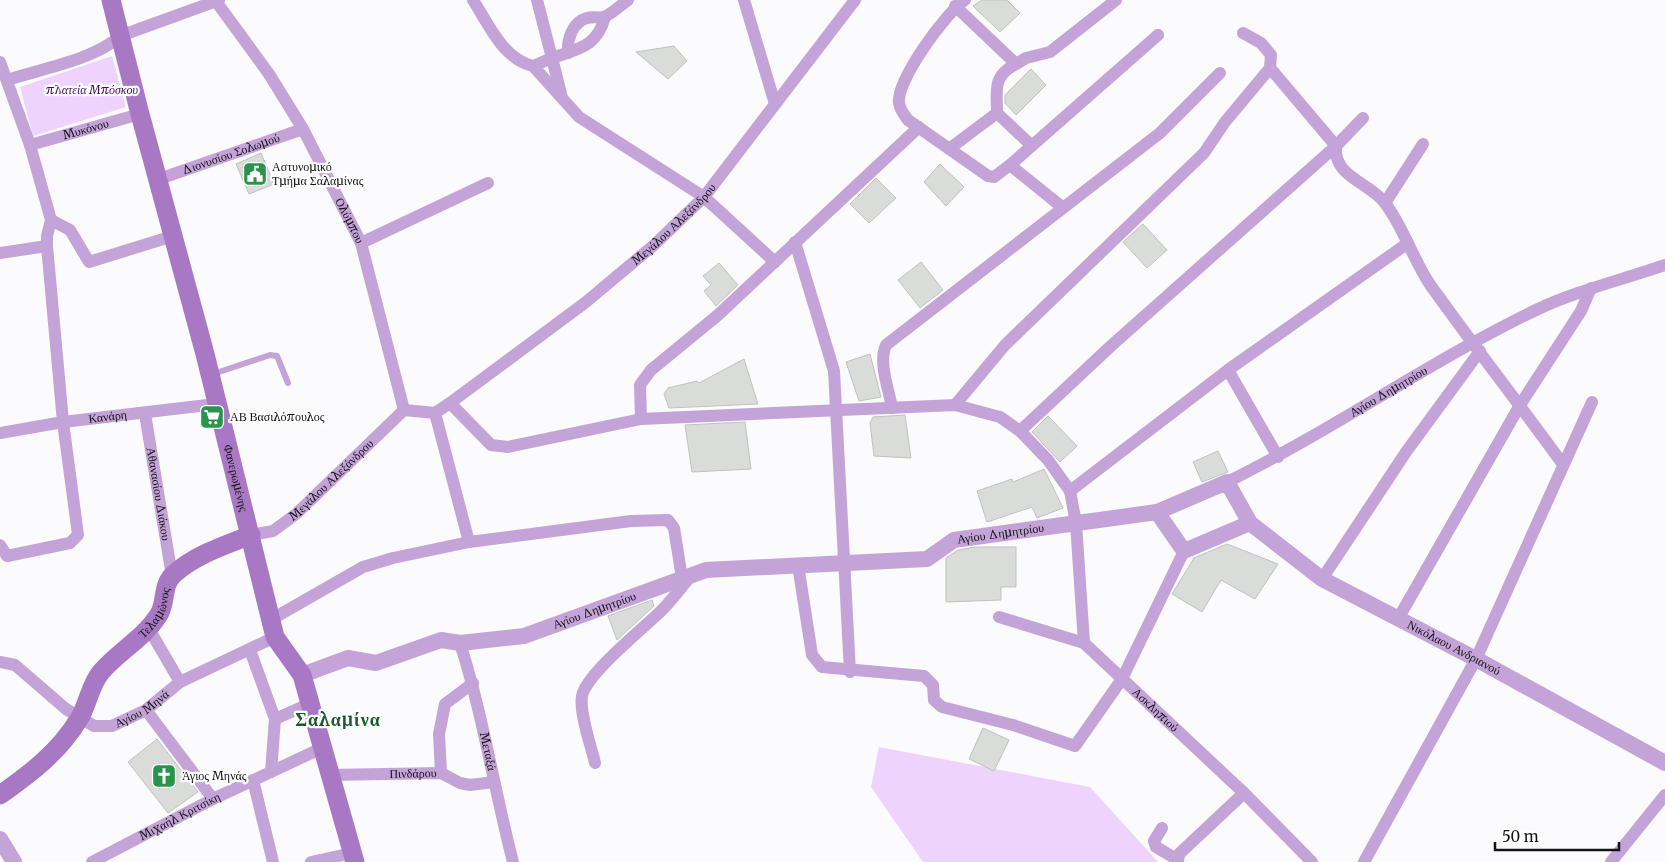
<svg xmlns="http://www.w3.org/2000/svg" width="1665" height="862" viewBox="0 0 1665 862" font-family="Merriweather,serif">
	<rect width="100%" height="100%" fill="#fbfafd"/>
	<path fill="#edd3fe" d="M 112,56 L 126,107 L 33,136 L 20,87 Z
		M 879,747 L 1090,787 L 1158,862 L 923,862 L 871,787 Z"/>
	<path fill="#d9dcd9" stroke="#bfc2bf" d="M 982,0 L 1007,0 L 1020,13 L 1000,32 L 973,6 Z
		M 674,46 L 687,61 L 668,79 L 636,52 Z
		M 1031,69 L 1046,85 L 1016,115 L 1005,103 L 1005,95 Z
		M 261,153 L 274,184 L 249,194 L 236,164 Z
		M 940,164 L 964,187 L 946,206 L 924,182 Z
		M 876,178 L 896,198 L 869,223 L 850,204 Z
		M 1143,224 L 1167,250 L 1147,268 L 1123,242 Z
		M 921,262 L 943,290 L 920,308 L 898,280 Z
		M 719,263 L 738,285 L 716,306 L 704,291 L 711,285 L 703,276 Z
		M 870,354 L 881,397 L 859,401 L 846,362 Z
		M 744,359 L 758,404 L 669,408 L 664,394 L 668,388 L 697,381 L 699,383 Z
		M 905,415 L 911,458 L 874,456 L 870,423 L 873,417 Z
		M 1048,416 L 1077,446 L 1060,462 L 1032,432 Z
		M 745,422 L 751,469 L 692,472 L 685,425 Z
		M 1218,451 L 1228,472 L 1202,482 L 1193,462 Z
		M 1044,469 L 1063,508 L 1037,518 L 1032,507 L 987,522 L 977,491 L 1012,479 L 1013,482 Z
		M 1227,544 L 1278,564 L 1255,599 L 1221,580 L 1202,612 L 1172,594 L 1194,558 Z
		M 975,547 L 1016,547 L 1016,587 L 1001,587 L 1001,600 L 946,602 L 946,558 L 958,550 Z
		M 652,600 L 654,606 L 617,640 L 608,616 Z
		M 983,728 L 1009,740 L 994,771 L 969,759 Z
		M 157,739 L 198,792 L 168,813 L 128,762 Z"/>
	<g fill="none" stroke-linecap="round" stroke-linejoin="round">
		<path stroke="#c3a3d8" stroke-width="6" d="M 213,374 L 270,355 L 277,356 L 288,383"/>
		<g stroke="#c3a3d8" stroke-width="12">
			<path id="s1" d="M 215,0 L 269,74 L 303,129 L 361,243 L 404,410"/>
			<path d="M 473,0 C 489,25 503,59 533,66"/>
			<path d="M 537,0 L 552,58 L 533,66 L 579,117 L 704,197 L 775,262"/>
			<path d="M 744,0 L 775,104"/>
			<path d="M 965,0 C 946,12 896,81 899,103 C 900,110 904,115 908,120 L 988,176 L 994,177 L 1010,165 L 1158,35"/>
			<path d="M 955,6 L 1016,64 L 1026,58 L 1050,52 L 1116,0"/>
			<path d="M 1243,33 L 1261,43 L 1271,55 L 1270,68 L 1336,146 C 1333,177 1369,182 1385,203 C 1404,228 1413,260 1431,286 C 1474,346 1519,404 1562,463"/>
			<path d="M 568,53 C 567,40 572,22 587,18 C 593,16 600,19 606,16 C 614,12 621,5 628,0"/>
			<path d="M 0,62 L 30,145 L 51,220 L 47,236 L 47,246"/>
			<path d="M 1016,64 C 992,76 997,90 997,113 L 1031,145"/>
			<path d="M 7,80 C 41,69 94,60 120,36 L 219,0"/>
			<path d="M 562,98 L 552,58 C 578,49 597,47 605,17"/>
			<path id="s2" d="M 30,145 L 140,114"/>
			<path d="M 949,149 L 997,113"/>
			<path d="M 1010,165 L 1062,207"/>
			<path id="s3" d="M 159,179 L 303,129"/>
			<path d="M 1385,203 L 1423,144"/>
			<path d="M 51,220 L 70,230 L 89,262 L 173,236"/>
			<path d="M 795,242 L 834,371 L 850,672"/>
			<path d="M 361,243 L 488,183"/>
			<path d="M 0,253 L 47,246 L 63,422 L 78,535 L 70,543 L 7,556 L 0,545"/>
			<path d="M 1228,370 L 1278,457"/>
			<path id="s4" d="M 450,403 L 491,445 L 508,447 L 641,419 L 955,405 L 1000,417 L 1020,431 L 1048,460 L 1070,491 L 1076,523 L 1084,643 L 1244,793 L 1312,862"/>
			<path d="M 955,405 L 1005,345 L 1204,153 L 1225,122 L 1270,68"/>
			<path d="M 892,408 C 889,390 878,362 886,345 L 1160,133 L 1220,73"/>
			<path id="s5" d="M 404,410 L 435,413 L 450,403 L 586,302 L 654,245 L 704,197 L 855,0"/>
			<path d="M 435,413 L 469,542"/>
			<path id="s6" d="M 145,414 L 172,576"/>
			<path d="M 641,419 L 640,385 L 651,370 L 718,315 L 919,127"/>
			<path d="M 1020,431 L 1112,345 L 1336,146 L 1363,118"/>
			<path id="s7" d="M 0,433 L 63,422 L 216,404"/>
			<path id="s8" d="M 1227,482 C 1333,430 1430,361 1536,310 C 1578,290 1622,280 1665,265"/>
			<path d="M 1070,491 L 1228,370 L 1408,243"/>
			<path id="s9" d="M 251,535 L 273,531 L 296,514 L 404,410"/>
			<path d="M 798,565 L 812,655 L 822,667 L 924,676 L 933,685 L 934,700 L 942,707 L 1013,725 L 1075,746 L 1122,679 L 1184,551"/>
			<path d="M 1322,579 L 1406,452 L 1480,351"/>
			<path d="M 999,617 L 1084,643"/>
			<path d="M 272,619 L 363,567 L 393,558 L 469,542 L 631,521 L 668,520 L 674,528 L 682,578"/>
			<path d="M 1398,619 L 1520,405 L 1581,311 L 1591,288"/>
			<path d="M 149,629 L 180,682"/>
			<path id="s10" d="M 460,643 C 483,715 494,789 513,862"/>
			<path d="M 250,650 L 275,719 L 271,772"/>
			<path id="s11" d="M 0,662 L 15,665 L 66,709 L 94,726 L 112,726 L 146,710 L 180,682 L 275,637"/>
			<path d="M 146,710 L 213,799"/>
			<path d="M 275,719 L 309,704"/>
			<path d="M 595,763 C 591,746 579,712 582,696 C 586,674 645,627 662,610 C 673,599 682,586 692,575"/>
			<path d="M 441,773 L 439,734 L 445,704 L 473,683"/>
			<path id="s12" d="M 329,775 L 441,773 L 460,783 L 470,785 L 494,782"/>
			<path d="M 253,780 L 273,862"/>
			<path d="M 1162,828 L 1154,841 L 1156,847 L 1178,860"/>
			<path id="s13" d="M 92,862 L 213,799 L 322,748"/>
			<path d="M 311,862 L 352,853"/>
			<path d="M 1178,862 L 1179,854 L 1244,793"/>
			<path d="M 1364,862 L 1476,659 L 1592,402"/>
			<path d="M 1611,862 L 1665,795"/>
		</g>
		<g stroke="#c3a3d8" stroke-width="16">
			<path d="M 1157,512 L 1184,551 L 1250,523"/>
			<path id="s14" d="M 302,675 L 348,658 L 376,663 L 441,640 L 460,643 L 524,636 L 706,570 L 927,559 L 954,540 L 1157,512 L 1227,482 L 1250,523 L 1322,579 L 1476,659 L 1665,763"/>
			<path d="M 0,839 L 14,862"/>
		</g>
		<g stroke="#a878c5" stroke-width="19">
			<path id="s15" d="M 111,0 L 140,114 L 205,354 L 275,637 L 302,675 L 355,862"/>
			<path id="s16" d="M 0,795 C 31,773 59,752 79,719 C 88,704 90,685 101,672 C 119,651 143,639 158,616 C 167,604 161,585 174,574 C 195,555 225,545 251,535"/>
		</g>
	</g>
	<defs>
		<symbol id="civic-square" viewBox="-11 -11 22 22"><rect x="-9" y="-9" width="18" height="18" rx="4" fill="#29944c" stroke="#fff"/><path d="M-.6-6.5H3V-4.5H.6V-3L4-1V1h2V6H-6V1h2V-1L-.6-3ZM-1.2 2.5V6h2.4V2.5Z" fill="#fff"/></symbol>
		<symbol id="supermarket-square" viewBox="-11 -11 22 22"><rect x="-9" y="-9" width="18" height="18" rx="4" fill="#29944c" stroke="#fff"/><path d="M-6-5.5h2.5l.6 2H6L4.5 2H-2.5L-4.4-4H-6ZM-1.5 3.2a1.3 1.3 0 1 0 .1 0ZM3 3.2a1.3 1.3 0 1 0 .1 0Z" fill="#fff"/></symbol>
		<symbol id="church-square" viewBox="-11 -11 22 22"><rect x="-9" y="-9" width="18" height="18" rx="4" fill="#29944c" stroke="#fff"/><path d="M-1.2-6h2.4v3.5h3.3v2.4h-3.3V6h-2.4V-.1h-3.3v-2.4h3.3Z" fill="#fff"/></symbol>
	</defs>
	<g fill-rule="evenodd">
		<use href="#civic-square" x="241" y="160" width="28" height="28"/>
		<use href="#supermarket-square" x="198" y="403" width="28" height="28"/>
		<use href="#church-square" x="150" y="762" width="28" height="28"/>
	</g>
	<g text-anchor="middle" stroke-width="4.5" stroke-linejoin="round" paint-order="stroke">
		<g font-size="12" font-style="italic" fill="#3e0e54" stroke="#fff">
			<text x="92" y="94">πλατεία Μπόσκου</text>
		</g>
		<g font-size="12" fill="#151415" stroke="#fff">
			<text dy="4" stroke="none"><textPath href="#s2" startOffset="58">Μυκόνου</textPath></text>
			<text dy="4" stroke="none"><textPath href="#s3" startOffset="76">Διονυσίου Σολωμού</textPath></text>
			<text dy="4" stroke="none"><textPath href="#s1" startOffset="259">Ολύμπου</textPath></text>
			<text dy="4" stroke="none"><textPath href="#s5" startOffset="336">Μεγάλου Αλεξάνδρου</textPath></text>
			<text dy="4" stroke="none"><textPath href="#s8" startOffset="185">Αγίου Δημητρίου</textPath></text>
			<text dy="4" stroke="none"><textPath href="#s7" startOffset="109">Κανάρη</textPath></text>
			<text dy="4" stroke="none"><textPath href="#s15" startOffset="494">Φανερωμένης</textPath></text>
			<text dy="4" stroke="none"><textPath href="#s9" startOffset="100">Μεγάλου Αλεξάνδρου</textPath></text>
			<text dy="4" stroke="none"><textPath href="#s6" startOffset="81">Αθανασίου Διάκου</textPath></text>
			<text dy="4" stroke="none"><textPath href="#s14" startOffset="725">Αγίου Δημητρίου</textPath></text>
			<text dy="4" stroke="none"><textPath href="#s14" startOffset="305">Αγίου Δημητρίου</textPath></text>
			<text dy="4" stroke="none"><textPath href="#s16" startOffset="244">Τελαμώνος</textPath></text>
			<text dy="4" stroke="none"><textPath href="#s14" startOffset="1246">Νικόλαου Ανδριανού</textPath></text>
			<text dy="4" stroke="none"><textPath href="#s11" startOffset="168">Αγίου Μηνά</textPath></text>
			<text dy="4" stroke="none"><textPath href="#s4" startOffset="926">Ασκληπιού</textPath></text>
			<text dy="4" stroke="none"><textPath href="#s10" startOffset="112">Μεταξά</textPath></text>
			<text dy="4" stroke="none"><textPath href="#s12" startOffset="84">Πινδάρου</textPath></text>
			<text dy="4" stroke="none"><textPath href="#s13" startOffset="99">Μιχαήλ Κριτσίκη</textPath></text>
		</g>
		<g font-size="12" fill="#151415" stroke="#fff" text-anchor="start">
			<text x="272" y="171">Αστυνομικό<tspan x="272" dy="14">Τμήμα Σαλαμίνας</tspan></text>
			<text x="230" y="421">ΑΒ Βασιλόπουλος</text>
			<text x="182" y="780">Άγιος Μηνάς</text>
		</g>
		<g font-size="18" font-weight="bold" letter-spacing="1" fill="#185b2d" stroke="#fff">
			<text x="338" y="726">Σαλαμίνα</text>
		</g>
	</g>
	<path d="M1495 842v8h124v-8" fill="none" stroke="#151415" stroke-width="2.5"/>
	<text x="1502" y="842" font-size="15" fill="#151415" stroke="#ffffff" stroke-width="4" paint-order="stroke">50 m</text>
</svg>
